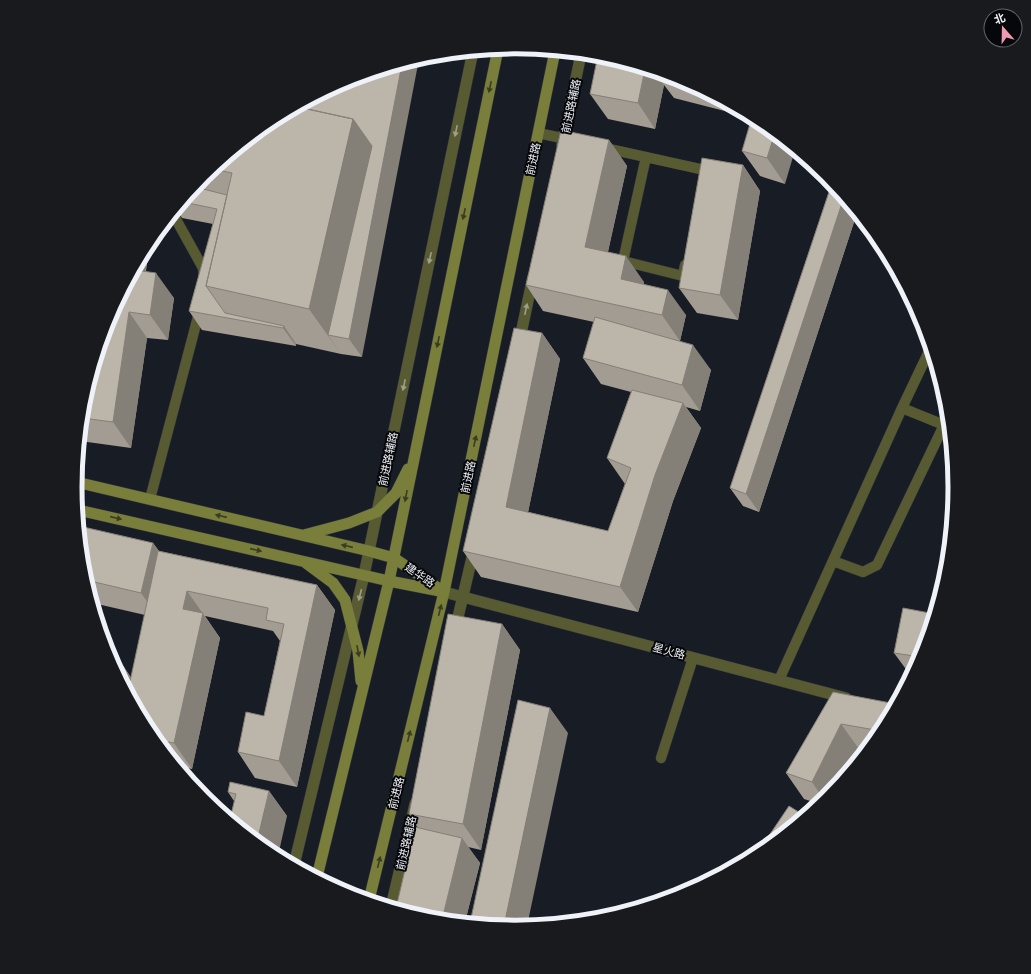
<svg xmlns="http://www.w3.org/2000/svg" width="1031" height="974" viewBox="0 0 1031 974" font-family="'Nunito Sans','Noto Sans SC',sans-serif">
	<rect width="100%" height="100%" fill="#181d25"/>
	<g fill="none" stroke-linecap="round" stroke-linejoin="round">
		<defs>
			<path id="service" d="M 538,133 L 571,140
				M 605,148 L 709,171 L 708,174
				M 646,157 L 623,261 L 683,276 L 685,265
				M 173,214 L 203,268 L 204,278
				M 902,408 L 931,347
				M 150,499 L 200,309
				M 779,680 L 902,408 L 944,425 L 877,565 L 863,572 L 833,561
				M 661,758 L 693,658"/>
			<path id="minor" d="M 444,592 L 846,698"/>
			<path id="tertiary" d="M 562,145 L 581,54
				M 519,343 L 533,277
				M 455,630 L 474,549
				M 294,865 L 364,575 L 473,51
				M 391,907 L 415,804"/>
			<path id="secondary" d="M 76,482 L 369,551 L 394,558 L 444,592
				M 78,510 L 389,581 L 440,591
				M 304,535 L 349,523 L 377,512 L 396,493 L 408,469
				M 306,563 L 333,583 L 345,600 L 358,651 L 361,681
				M 317,877 L 389,581 L 498,49
				M 369,900 L 444,592 L 555,51"/>
		</defs>
		<use href="#service" stroke="#32373e" stroke-width="11"/>
		<use href="#minor" stroke="#32373e" stroke-width="12"/>
		<use href="#tertiary" stroke="#32373e" stroke-width="12"/>
		<use href="#secondary" stroke="#32373e" stroke-width="12"/>
		<use href="#service" stroke="#585b32" stroke-width="10"/>
		<use href="#minor" stroke="#585b32" stroke-width="11"/>
		<use href="#tertiary" stroke="#585b32" stroke-width="11"/>
		<use href="#secondary" stroke="#7a7e3b" stroke-width="11"/>
	</g>
	<path fill="#a29c92" d="M 602,56 L 684,81 L 760,121 L 785,184 L 760,176 L 742,151 L 752,118 L 674,98 L 664,85 L 655,129 L 608,119 L 590,94 Z
		M 271,121 L 362,357 L 341,354 L 296,344 L 296,346 L 202,330 L 189,311 L 213,224 L 182,218 L 177,210 L 205,176 Z
		M 609,140 L 627,166 L 608,252 L 644,282 L 644,284 L 686,315 L 680,341 L 711,370 L 700,411 L 686,407 L 701,428 L 673,501 L 638,612 L 481,577 L 463,551 L 542,333 L 560,359 L 528,512 L 608,531 L 625,484 L 607,458 L 631,392 L 601,384 L 583,358 L 594,322 L 543,311 L 526,285 Z
		M 743,165 L 760,191 L 738,320 L 697,313 L 679,288 Z
		M 832,183 L 857,213 L 759,512 L 743,506 L 730,488 Z
		M 150,242 L 146,271 L 174,298 L 168,340 L 147,338 L 131,448 L 80,441 L 84,401 L 109,318 Z
		M 937,368 L 943,388 L 934,375 Z
		M 153,543 L 159,551 L 317,585 L 335,610 L 297,787 L 255,778 L 238,752 L 264,716 L 280,641 L 273,631 L 205,616 L 220,638 L 192,769 L 178,766 L 150,731 L 124,667 L 131,678 L 145,615 L 93,603 L 84,573 Z
		M 502,624 L 520,650 L 481,850 L 468,847 L 480,863 L 465,922 L 429,918 L 418,828 L 409,814 Z
		M 894,653 L 922,656 L 911,676 Z
		M 833,692 L 881,732 L 866,750 L 859,749 L 846,775 L 826,798 L 820,804 L 804,799 L 786,773 Z
		M 269,791 L 287,816 L 234,801 L 228,792 Z"/>
	<path fill="#847f77" d="M 419,59 L 362,357 L 349,339 L 328,335 L 341,354 L 309,309 L 353,119 L 402,64 Z
		M 645,69 L 667,75 L 656,73 L 664,85 L 655,129 L 638,103 Z
		M 775,133 L 795,150 L 785,184 L 767,158 Z
		M 609,140 L 627,166 L 603,273 L 585,247 Z
		M 743,165 L 760,191 L 738,320 L 720,295 Z
		M 844,197 L 857,213 L 759,512 L 746,494 Z
		M 150,242 L 142,294 L 131,277 Z
		M 626,256 L 644,282 L 639,305 L 621,279 Z
		M 156,273 L 174,298 L 168,340 L 150,315 Z
		M 668,290 L 686,315 L 680,341 L 662,315 Z
		M 129,312 L 147,338 L 131,448 L 113,422 Z
		M 284,326 L 296,344 L 296,346 L 283,328 Z
		M 542,333 L 560,359 L 524,532 L 506,507 Z
		M 693,345 L 711,370 L 700,411 L 682,385 Z
		M 683,403 L 701,428 L 673,501 L 638,612 L 620,587 L 655,475 Z
		M 153,543 L 171,568 L 159,618 L 141,593 Z
		M 317,585 L 335,610 L 297,787 L 279,761 Z
		M 187,591 L 220,638 L 192,769 L 174,743 L 183,609 Z
		M 502,624 L 520,650 L 481,850 L 463,824 Z
		M 124,667 L 142,693 L 138,709 L 121,678 Z
		M 550,708 L 568,733 L 527,926 L 515,927 L 504,926 Z
		M 841,724 L 859,749 L 846,775 L 826,798 L 824,800 L 812,782 Z
		M 269,791 L 287,816 L 278,856 L 271,853 L 257,842 Z
		M 462,838 L 480,863 L 465,922 L 442,920 Z"/>
	<path fill="#bcb5aa" stroke="#847f77" d="M 598,55 L 602,56 L 645,69 L 638,103 L 590,94 Z
		M 402,64 L 349,339 L 328,335 L 372,146 L 353,119 L 298,107 L 347,80 Z
		M 656,72 L 671,77 L 656,73 Z
		M 298,107 L 353,119 L 309,309 L 206,286 L 232,173 L 213,169 L 271,121 Z
		M 752,117 L 760,121 L 775,133 L 767,158 L 742,151 Z
		M 561,130 L 609,140 L 585,247 L 626,256 L 621,279 L 668,290 L 662,315 L 526,285 Z
		M 702,158 L 743,165 L 720,295 L 679,288 Z
		M 832,183 L 844,197 L 746,494 L 730,488 Z
		M 195,187 L 227,195 L 206,286 L 225,313 L 284,326 L 283,328 L 189,311 L 217,209 L 183,202 Z
		M 135,270 L 156,273 L 150,315 L 129,312 L 113,422 L 82,418 L 84,401 L 109,318 Z
		M 595,317 L 693,345 L 682,385 L 583,358 Z
		M 514,328 L 542,333 L 506,507 L 608,531 L 631,468 L 607,458 L 632,390 L 683,403 L 655,475 L 620,587 L 463,551 Z
		M 937,368 L 940,377 L 934,375 Z
		M 79,526 L 153,543 L 141,593 L 86,580 L 84,573 Z
		M 158,551 L 317,585 L 279,761 L 238,752 L 246,712 L 264,716 L 284,624 L 266,620 L 268,608 L 187,591 L 183,609 L 203,613 L 174,743 L 156,740 L 150,731 L 128,691 Z
		M 903,608 L 935,614 L 921,657 L 894,653 Z
		M 448,614 L 502,624 L 463,824 L 409,814 Z
		M 114,665 L 124,667 L 121,678 Z
		M 833,692 L 896,704 L 881,731 L 841,724 L 812,782 L 786,773 Z
		M 518,700 L 550,708 L 504,926 L 470,923 Z
		M 230,782 L 269,791 L 257,842 L 230,819 L 236,794 L 228,792 Z
		M 789,806 L 805,816 L 760,853 L 756,855 Z
		M 415,827 L 462,838 L 442,920 L 429,918 L 396,908 Z"/>
	<defs><path id="oneway-solid" d="M-6-.8H1V-3.2L6.5 0L1 3.2V.8H-6Z"/></defs>
	<g fill="#3a3d20">
		<use href="#oneway-solid" transform="translate(490 87) rotate(102)"/>
		<use href="#oneway-solid" transform="translate(464 214) rotate(102)"/>
		<use href="#oneway-solid" transform="translate(438 342) rotate(102)"/>
		<use href="#oneway-solid" transform="translate(475 441) rotate(-78)"/>
		<use href="#oneway-solid" transform="translate(406 496) rotate(101)"/>
		<use href="#oneway-solid" transform="translate(221 516) rotate(-167)"/>
		<use href="#oneway-solid" transform="translate(116 518) rotate(13)"/>
		<use href="#oneway-solid" transform="translate(347 546) rotate(-167)"/>
		<use href="#oneway-solid" transform="translate(256 550) rotate(13)"/>
		<use href="#oneway-solid" transform="translate(440 610) rotate(-76)"/>
		<use href="#oneway-solid" transform="translate(358 651) rotate(79)"/>
		<use href="#oneway-solid" transform="translate(409 736) rotate(-76)"/>
		<use href="#oneway-solid" transform="translate(379 862) rotate(-76)"/>
	</g>
	<g fill="#9c9f8b">
		<use href="#oneway-solid" transform="translate(456 131) rotate(102)"/>
		<use href="#oneway-solid" transform="translate(430 258) rotate(102)"/>
		<use href="#oneway-solid" transform="translate(526 309) rotate(-78)"/>
		<use href="#oneway-solid" transform="translate(404 385) rotate(102)"/>
		<use href="#oneway-solid" transform="translate(360 595) rotate(104)"/>
	</g>
	<g text-anchor="middle" stroke-width="4" stroke-linejoin="round" paint-order="stroke">
		<g font-size="11" fill="#eff2f8" stroke="#06070a">
			<text transform="translate(571 106) rotate(-78)" y="4">前进路辅路</text>
			<text transform="translate(533 159) rotate(-78)" y="4">前进路</text>
			<text transform="translate(388 459) rotate(-78)" y="4">前进路辅路</text>
			<text transform="translate(468 477) rotate(-78)" y="4">前进路</text>
			<text transform="translate(420 575) rotate(34)" y="4">建华路</text>
			<text transform="translate(669 651) rotate(15)" y="4">星火路</text>
			<text transform="translate(396 793) rotate(-76)" y="4">前进路</text>
			<text transform="translate(406 843) rotate(-77)" y="4">前进路辅路</text>
		</g>
	</g>
	<path d="M0 0H1031V974H0ZM82 487a433 433 0 1 1 866 0a433 433 0 1 1-866 0Z" fill="#191a1d" fill-rule="evenodd"/>
	<path fill="none" stroke="#eff2f8" stroke-width="5" d="M82 487a433 433 0 1 1 866 0a433 433 0 1 1-866 0Z"/>
	<g transform="translate(1003 28) rotate(340)"><circle r="19" fill="#06070a" stroke="#636569"/>
	<path d="M0-3L7 15L0 10L-7 15Z" fill="#f19ab1"/>
	<text y="-6" font-size="11" font-weight="bold" text-anchor="middle" fill="#eff2f8">北</text>
	</g>
</svg>
